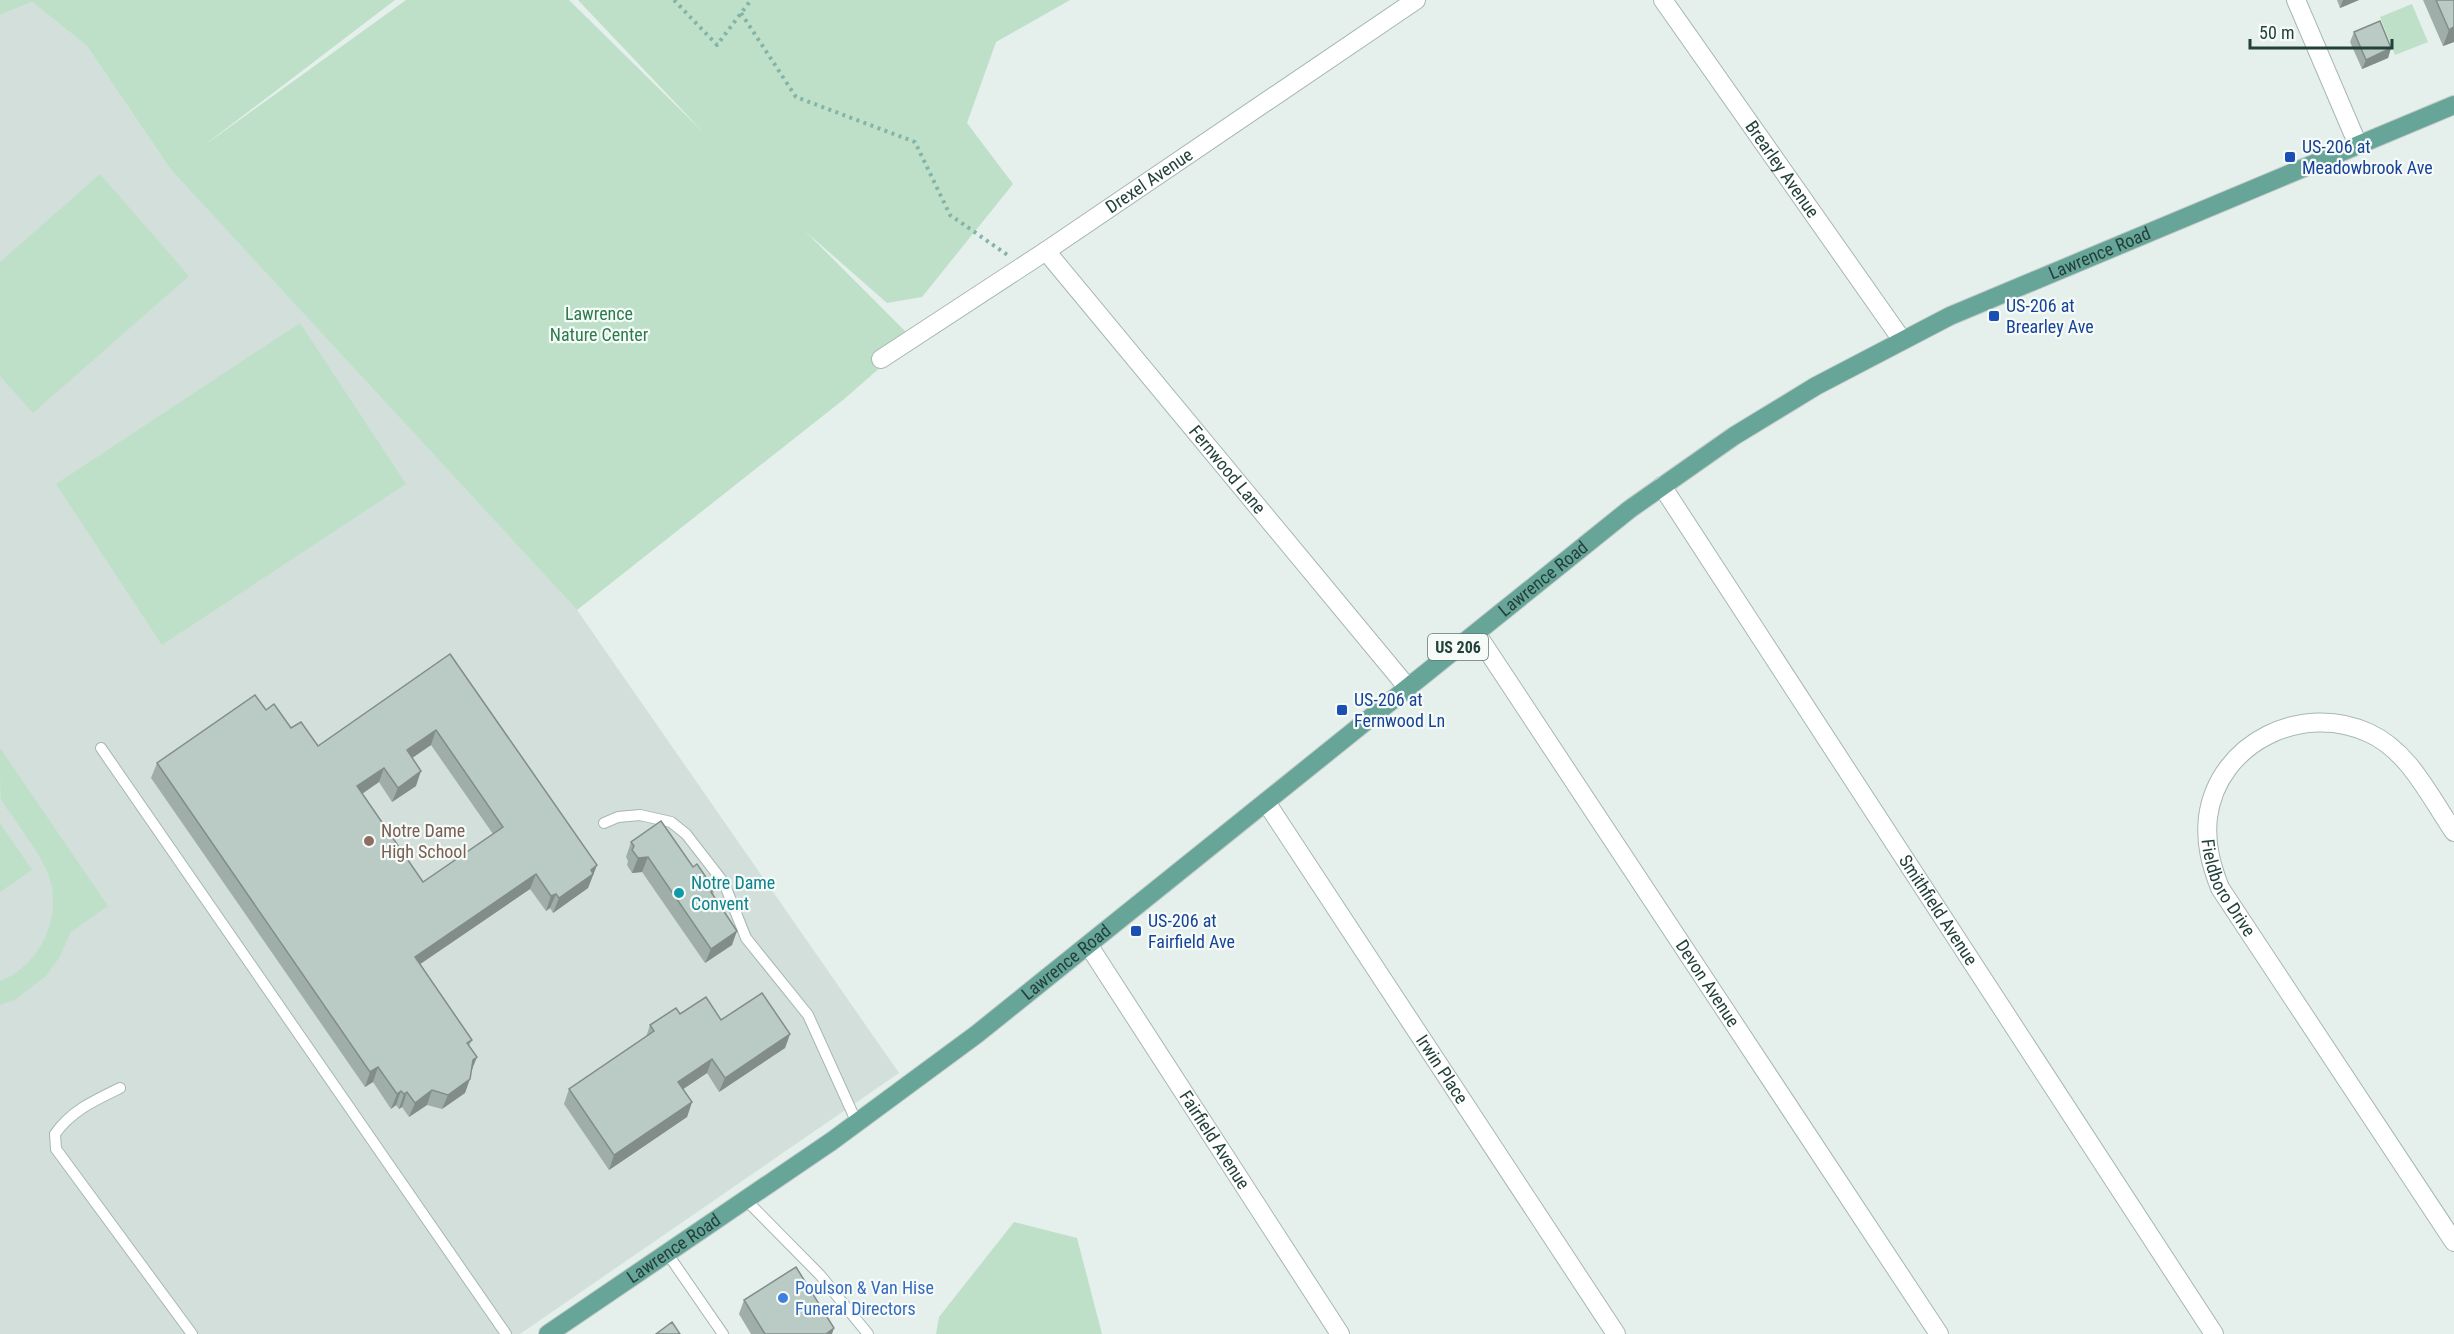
<svg xmlns="http://www.w3.org/2000/svg" width="2454" height="1334" viewBox="0 0 2454 1334" font-family="'Roboto Condensed',sans-serif">
	<rect width="100%" height="100%" fill="#e5efeb"/>
	<path fill="#d3dfda" d="M 32,2 L 87,46 L 171,170 L 577,610 L 899,1073 L 520,1334 L 0,1334 L 0,15 Z"/>
	<path fill="#bee0c9" d="M 0,0 L 395,0 L 202,147 L 406,0 L 569,0 L 704,133 L 578,0 L 1070,0 L 996,42 L 967,123 L 1013,184 L 922,297 L 887,303 L 805,231 L 913,339 L 843,400 L 577,610 L 171,170 L 87,46 L 32,2 L 0,15 Z
		M 2412,4 L 2428,42 L 2395,55 L 2380,17 Z
		M 100,174 L 189,276 L 33,413 L 0,376 L 0,262 Z
		M 300,323 L 406,484 L 162,645 L 56,484 Z
		M 0,748 L 108,906 L 71,932 L 59,958 L 46,976 L 16,999 L 0,1005 L 0,981 C 44,964 67,907 44,865 C 35,847 22,831 11,814 C 8,810 3,804 1,799 C 0,789 0,761 0,748 Z
		M 0,823 L 32,870 L 0,892 Z
		M 1014,1222 L 1077,1238 L 1102,1334 L 936,1334 L 939,1317 Z"/>
	<g fill="none" stroke-linecap="round" stroke-linejoin="round">
		<defs>
			<path id="lane" d="M 101,748 L 506,1334
				M 604,823 L 618,817 L 640,815 L 671,822 L 686,834 L 724,883 L 746,938 L 808,1015 L 857,1123
				M 120,1088 C 95,1100 71,1111 55,1134 L 56,1149 L 192,1334
				M 746,1200 L 820,1275 L 868,1334
				M 667,1253 L 723,1334"/>
			<g id="street">
				<path id="s1" d="M 1663,0 L 1902,340"/>
				<path d="M 2296,0 L 2358,145"/>
				<path id="s2" d="M 1046,251 L 1408,688"/>
				<path id="s3" d="M 881,359 L 1046,251 L 1416,0"/>
				<path id="s4" d="M 1662,486 L 2214,1334"/>
				<path id="s5" d="M 1476,633 L 1939,1334"/>
				<path id="s6" d="M 1266,802 L 1616,1334"/>
				<path id="s7" d="M 2454,832 C 2430,797 2409,751 2369,733 C 2303,702 2218,742 2208,817 C 2205,843 2211,865 2220,888 L 2454,1242"/>
				<path id="s8" d="M 1089,946 L 1340,1334"/>
			</g>
			<g id="primary">
				<path id="s9" d="M 548,1334 L 832,1141 L 977,1034 L 1630,509 L 1734,436 L 1816,386 L 1950,316 L 2454,105"/>
			</g>
		</defs>
		<use href="#lane" stroke="#a7b7b3" stroke-width="12"/>
		<use href="#street" stroke="#a7b7b3" stroke-width="20"/>
		<use href="#primary" stroke="#c1cac8" stroke-width="20"/>
		<path stroke="#84b3a7" stroke-width="4" stroke-dasharray="3 4.5" stroke-linecap="butt" d="M 674,0 L 717,45 L 751,0
			M 741,13 L 796,97 L 915,142 L 950,215 L 1009,256"/>
		<use href="#lane" stroke="#fff" stroke-width="10"/>
		<use href="#street" stroke="#fff" stroke-width="18"/>
		<use href="#primary" stroke="#68a599" stroke-width="18"/>
	</g>
	<path fill="#a0aea9" fill-rule="evenodd" d="M 2337,0 L 2359,0 L 2340,8 Z
		M 2423,0 L 2454,0 L 2454,42 L 2443,46 Z
		M 2354,32 L 2391,48 L 2388,58 L 2362,69 L 2350,42 Z
		M 450,654 L 597,865 L 588,888 L 553,913 L 550,908 L 546,911 L 530,889 L 420,964 L 472,1040 L 469,1046 L 471,1072 L 465,1093 L 442,1109 L 427,1105 L 409,1117 L 402,1107 L 399,1109 L 396,1105 L 391,1109 L 373,1082 L 365,1087 L 151,778 L 157,763 L 266,710 L 318,746 ZM 431,745 L 493,834 L 423,882 L 362,793 L 379,782 L 392,802 L 416,786 L 412,758 Z
		M 631,842 L 693,867 L 714,889 L 713,895 L 732,945 L 705,963 L 642,872 L 632,873 L 627,865 L 628,861 L 626,857 Z
		M 680,1014 L 721,1020 L 790,1034 L 785,1048 L 719,1092 L 707,1073 L 683,1089 L 692,1102 L 687,1117 L 609,1170 L 564,1104 L 569,1089 L 646,1037 L 650,1025 Z
		M 744,1300 L 832,1334 L 751,1334 L 739,1314 Z"/>
	<path fill="#828d89" d="M 2343,0 L 2359,0 L 2340,8 Z
		M 2454,27 L 2454,42 L 2443,46 L 2449,30 Z
		M 2391,48 L 2388,58 L 2362,69 L 2366,60 Z
		M 436,730 L 431,745 L 402,765 L 407,750 Z
		M 384,768 L 379,782 L 352,801 L 357,786 Z
		M 421,771 L 416,786 L 392,802 L 398,788 Z
		M 648,857 L 642,872 L 632,873 L 638,858 Z
		M 597,865 L 588,888 L 553,913 L 559,898 Z
		M 536,874 L 530,889 L 410,971 L 415,957 Z
		M 556,894 L 550,908 L 546,911 L 551,896 Z
		M 737,931 L 732,945 L 705,963 L 711,949 Z
		M 790,1034 L 785,1048 L 719,1092 L 725,1078 Z
		M 477,1057 L 471,1072 L 473,1060 Z
		M 712,1059 L 707,1073 L 673,1096 L 678,1082 Z
		M 378,1067 L 373,1082 L 365,1087 L 370,1072 Z
		M 470,1079 L 465,1093 L 442,1109 L 448,1095 Z
		M 432,1090 L 427,1105 L 409,1117 L 415,1103 Z
		M 401,1091 L 396,1105 L 391,1109 L 397,1094 Z
		M 407,1092 L 402,1107 L 399,1109 L 404,1094 Z
		M 692,1102 L 687,1117 L 609,1170 L 614,1155 Z
		M 834,1328 L 832,1334 L 826,1334 Z"/>
	<path fill="#bacac4" stroke="#828d89" stroke-width="1.5" fill-rule="evenodd" d="M 2436,0 L 2454,0 L 2454,27 L 2449,30 Z
		M 2380,21 L 2391,48 L 2366,60 L 2354,32 Z
		M 450,654 L 597,865 L 591,870 L 593,874 L 559,898 L 556,894 L 551,896 L 536,874 L 415,957 L 472,1040 L 467,1043 L 477,1057 L 473,1060 L 470,1079 L 448,1095 L 432,1090 L 415,1103 L 407,1092 L 404,1094 L 401,1091 L 397,1094 L 378,1067 L 370,1072 L 157,763 L 255,695 L 266,710 L 274,704 L 291,728 L 301,722 L 318,746 ZM 436,730 L 503,827 L 423,882 L 357,786 L 384,768 L 398,788 L 421,771 L 407,750 Z
		M 661,821 L 693,867 L 697,864 L 714,889 L 711,892 L 737,931 L 711,949 L 648,857 L 638,858 L 632,850 L 634,846 L 631,842 Z
		M 762,993 L 790,1034 L 725,1078 L 712,1059 L 678,1082 L 692,1102 L 614,1155 L 569,1089 L 654,1031 L 650,1025 L 676,1008 L 680,1014 L 706,997 L 721,1020 Z
		M 796,1267 L 834,1328 L 826,1334 L 765,1334 L 744,1300 Z
		M 672,1322 L 680,1334 L 656,1334 Z"/>
	<g fill="#1a4fb4" stroke="#f6fbf8" stroke-width="2">
		<rect x="2284" y="151" width="12" height="12" rx="3"/>
		<rect x="1988" y="310" width="12" height="12" rx="3"/>
		<rect x="1336" y="704" width="12" height="12" rx="3"/>
		<rect x="1130" y="925" width="12" height="12" rx="3"/>
	</g>
	<circle fill="#8d6e63" stroke="#f6fbf8" stroke-width="2" cx="369" cy="841" r="6"/>
	<circle fill="#0f9aa8" stroke="#f6fbf8" stroke-width="2" cx="679" cy="893" r="6"/>
	<circle fill="#3f7fe0" stroke="#f6fbf8" stroke-width="2" cx="783" cy="1298" r="6"/>
	<g text-anchor="middle" stroke-width="4.5" stroke-linejoin="round" paint-order="stroke">
		<rect fill="#f6fbf8" stroke="#627974" stroke-width="1.5" x="1428" y="634" width="60" height="26" rx="4.5"/>
		<g font-size="16" font-weight="bold" fill="#23413b">
			<text x="1458" y="653">US 206</text>
		</g>
		<g font-size="18" fill="#164399" stroke="#f6fbf8" text-anchor="start">
			<text x="2302" y="153">US-206 at<tspan x="2302" dy="21">Meadowbrook Ave</tspan></text>
			<text x="2006" y="312">US-206 at<tspan x="2006" dy="21">Brearley Ave</tspan></text>
			<text x="1354" y="706">US-206 at<tspan x="1354" dy="21">Fernwood Ln</tspan></text>
			<text x="1148" y="927">US-206 at<tspan x="1148" dy="21">Fairfield Ave</tspan></text>
		</g>
		<g font-size="18" fill="#23413b" stroke="#f6fbf8">
			<text dy="6" stroke="none"><textPath href="#s1" startOffset="207">Brearley Avenue</textPath></text>
			<text dy="6" stroke="none"><textPath href="#s3" startOffset="322">Drexel Avenue</textPath></text>
			<text dy="6" stroke="none"><textPath href="#s9" startOffset="1898">Lawrence Road</textPath></text>
			<text dy="6" stroke="none"><textPath href="#s2" startOffset="284">Fernwood Lane</textPath></text>
			<text dy="6" stroke="none"><textPath href="#s9" startOffset="1250">Lawrence Road</textPath></text>
			<text dy="6" stroke="none"><textPath href="#s7" startOffset="418">Fieldboro Drive</textPath></text>
			<text dy="6" stroke="none"><textPath href="#s4" startOffset="506">Smithfield Avenue</textPath></text>
			<text dy="6" stroke="none"><textPath href="#s9" startOffset="638">Lawrence Road</textPath></text>
			<text dy="6" stroke="none"><textPath href="#s5" startOffset="420">Devon Avenue</textPath></text>
			<text dy="6" stroke="none"><textPath href="#s6" startOffset="320">Irwin Place</textPath></text>
			<text dy="6" stroke="none"><textPath href="#s8" startOffset="231">Fairfield Avenue</textPath></text>
			<text dy="6" stroke="none"><textPath href="#s9" startOffset="152">Lawrence Road</textPath></text>
		</g>
		<g font-size="18" fill="#2c7a4e" stroke="#f6fbf8">
			<text x="599" y="320">Lawrence<tspan x="599" dy="21">Nature Center</tspan></text>
		</g>
		<g font-size="18" fill="#785e54" stroke="#f6fbf8" text-anchor="start">
			<text x="381" y="837">Notre Dame<tspan x="381" dy="21">High School</tspan></text>
		</g>
		<g font-size="18" fill="#0d838f" stroke="#f6fbf8" text-anchor="start">
			<text x="691" y="889">Notre Dame<tspan x="691" dy="21">Convent</tspan></text>
		</g>
		<g font-size="18" fill="#366cbe" stroke="#f6fbf8" text-anchor="start">
			<text x="795" y="1294">Poulson &amp; Van Hise<tspan x="795" dy="21">Funeral Directors</tspan></text>
		</g>
	</g>
	<path d="M2250 39v9h142v-9" fill="none" stroke="#23413b" stroke-width="3"/>
	<text x="2259" y="39" font-size="18" fill="#23413b" stroke="#f6fbf8" stroke-width="4.5" paint-order="stroke">50 m</text>
</svg>
